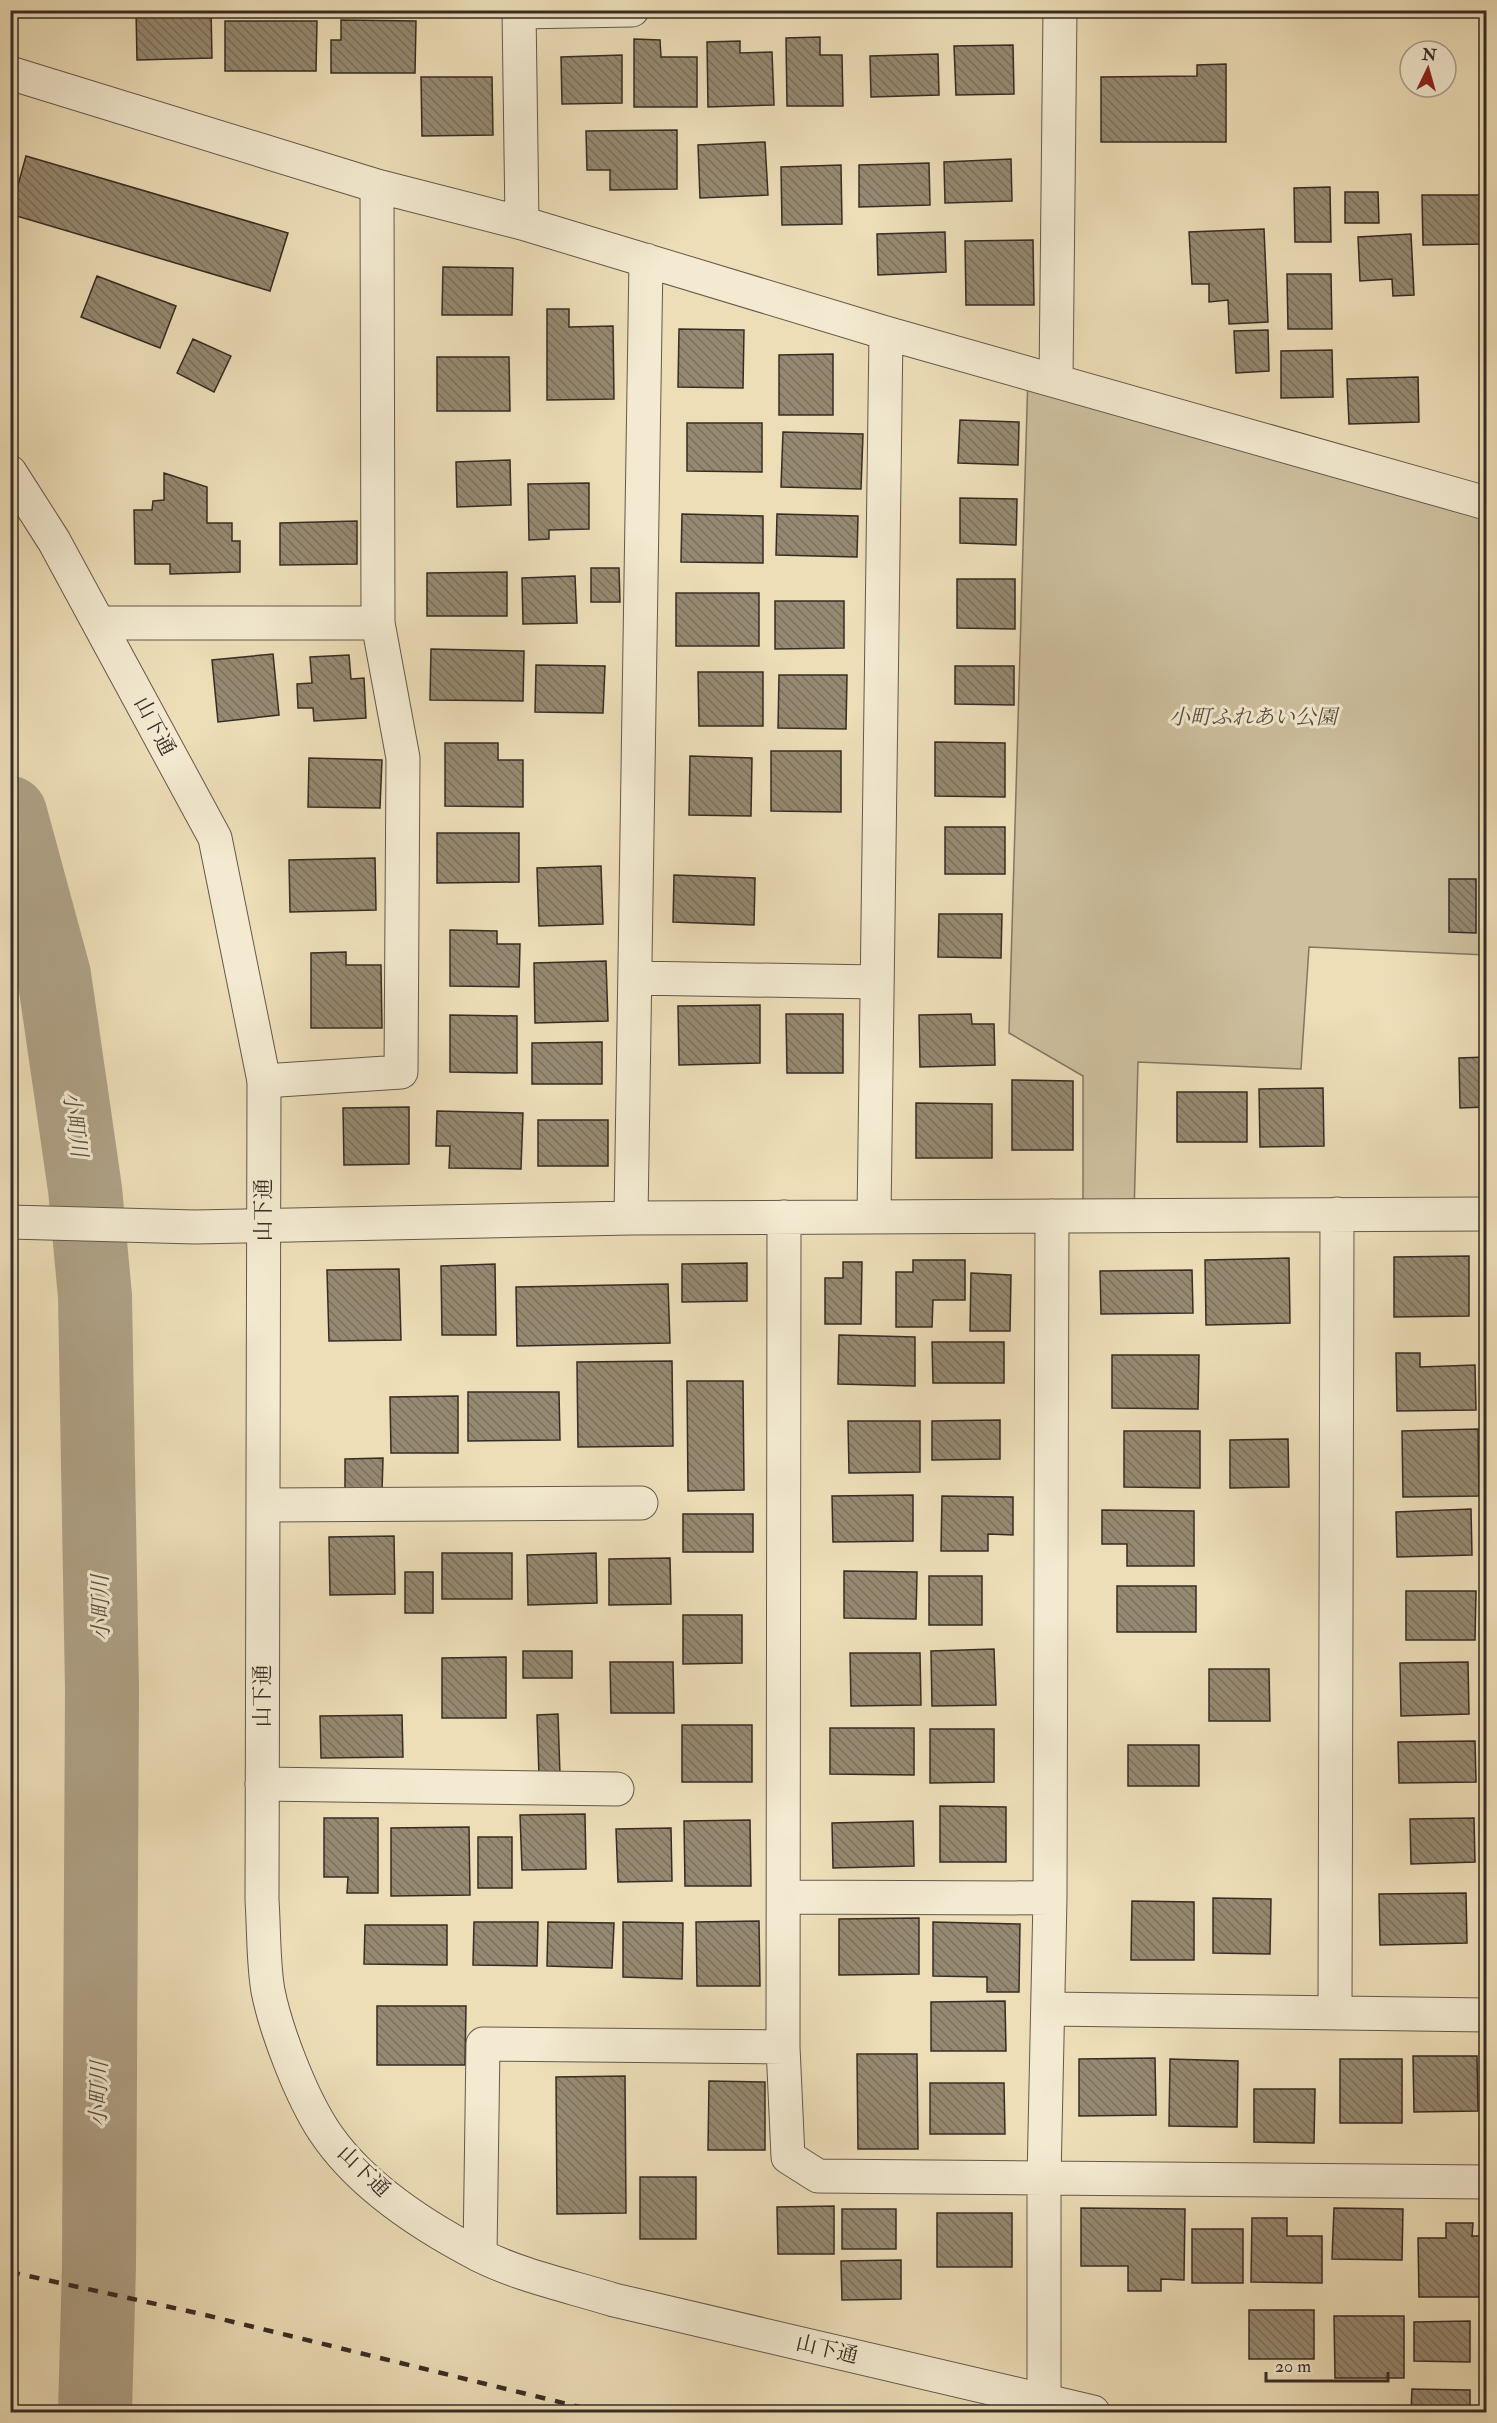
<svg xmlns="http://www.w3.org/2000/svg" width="1497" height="2423" viewBox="0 0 1497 2423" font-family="'IM FELL Double Pica','Noto Serif JP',serif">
	<defs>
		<pattern id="building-back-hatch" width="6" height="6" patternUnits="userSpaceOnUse" patternTransform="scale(1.5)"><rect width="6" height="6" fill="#968971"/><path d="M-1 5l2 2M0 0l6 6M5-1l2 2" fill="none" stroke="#7b705d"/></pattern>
	</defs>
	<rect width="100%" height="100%" fill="#eddeb8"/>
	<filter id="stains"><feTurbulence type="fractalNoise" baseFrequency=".00333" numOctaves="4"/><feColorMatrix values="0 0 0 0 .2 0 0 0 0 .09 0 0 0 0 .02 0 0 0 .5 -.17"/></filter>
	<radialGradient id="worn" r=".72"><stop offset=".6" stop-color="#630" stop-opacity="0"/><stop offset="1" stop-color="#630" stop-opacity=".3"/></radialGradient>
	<path fill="#cec09f" stroke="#827662" stroke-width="1.5" d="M 1028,374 L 1486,503 L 1486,955 L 1309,947 L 1301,1069 L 1138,1062 L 1134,1215 L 1083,1215 L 1083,1076 L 1009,1033 Z"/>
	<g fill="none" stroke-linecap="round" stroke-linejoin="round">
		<path stroke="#afa186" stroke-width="74" d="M 10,813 L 54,975 L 85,1189 L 95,1296 L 102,1689 L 99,2266 L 95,2412"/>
	</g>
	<path fill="url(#building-back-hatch)" stroke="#372c25" stroke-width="1.5" d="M 136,10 L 211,10 L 212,58 L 137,60 Z
		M 341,20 L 416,21 L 415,73 L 331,73 L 331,40 L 341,40 Z
		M 225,21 L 317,21 L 316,71 L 225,71 Z
		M 820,37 L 820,55 L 842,55 L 843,106 L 787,106 L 786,38 Z
		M 634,39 L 660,40 L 661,57 L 697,57 L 697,107 L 634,107 Z
		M 740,41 L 740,53 L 772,52 L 774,105 L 708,107 L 707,42 Z
		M 1013,45 L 1014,94 L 956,95 L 954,46 Z
		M 938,54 L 939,95 L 871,97 L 870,56 Z
		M 622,55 L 622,103 L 562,104 L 561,57 Z
		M 1226,64 L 1226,142 L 1101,142 L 1101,77 L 1197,76 L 1197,65 Z
		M 421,77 L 492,77 L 493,135 L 422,136 Z
		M 677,130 L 677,189 L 610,190 L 610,170 L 587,170 L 586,131 Z
		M 765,142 L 768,195 L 700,198 L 698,145 Z
		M 26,156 L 288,233 L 270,291 L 10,214 Z
		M 1011,159 L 1012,201 L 945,203 L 944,162 Z
		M 929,163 L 930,205 L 859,207 L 859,165 Z
		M 841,165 L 842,224 L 782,225 L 781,167 Z
		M 1330,187 L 1331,242 L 1295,242 L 1294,188 Z
		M 1345,192 L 1378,192 L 1379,223 L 1345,223 Z
		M 1422,195 L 1486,195 L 1486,244 L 1423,245 Z
		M 1264,229 L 1268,322 L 1229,324 L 1228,300 L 1209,302 L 1209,284 L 1192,284 L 1189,232 Z
		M 945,232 L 946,272 L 878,275 L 877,234 Z
		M 1411,234 L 1414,295 L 1393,296 L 1392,279 L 1360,281 L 1358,237 Z
		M 1033,240 L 1034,305 L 966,305 L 965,241 Z
		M 443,267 L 513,268 L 512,315 L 442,315 Z
		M 1287,274 L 1331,274 L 1332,329 L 1288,329 Z
		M 97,276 L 176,306 L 160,348 L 81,317 Z
		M 547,309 L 569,309 L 569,327 L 613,326 L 614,399 L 547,400 Z
		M 679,329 L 744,330 L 743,388 L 678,387 Z
		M 1268,330 L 1269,371 L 1236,373 L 1234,331 Z
		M 193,339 L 231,356 L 214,392 L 177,373 Z
		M 1332,350 L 1333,397 L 1281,398 L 1281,351 Z
		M 833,354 L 833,415 L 779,415 L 779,355 Z
		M 437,357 L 509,357 L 510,411 L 437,411 Z
		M 1418,377 L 1419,422 L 1349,424 L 1347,379 Z
		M 960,420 L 1019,422 L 1018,465 L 958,463 Z
		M 687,423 L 762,423 L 762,472 L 687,471 Z
		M 783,432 L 863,434 L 861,489 L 781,487 Z
		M 510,460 L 511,505 L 457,507 L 456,462 Z
		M 164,473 L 207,487 L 207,523 L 232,523 L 232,541 L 240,541 L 240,572 L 170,574 L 170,564 L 135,564 L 134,510 L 152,510 L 153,501 L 164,500 Z
		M 589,483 L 589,529 L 549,530 L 549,539 L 529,540 L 528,484 Z
		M 960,498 L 1017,499 L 1016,545 L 960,543 Z
		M 682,514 L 763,516 L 763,563 L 681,562 Z
		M 777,514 L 858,516 L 857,557 L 776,555 Z
		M 357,521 L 357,564 L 280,565 L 280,523 Z
		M 591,568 L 619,568 L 620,602 L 591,602 Z
		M 507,572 L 507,616 L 427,616 L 427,573 Z
		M 575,576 L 577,623 L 523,624 L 522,578 Z
		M 957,579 L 1015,579 L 1015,629 L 957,628 Z
		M 676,593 L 759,593 L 759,646 L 676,646 Z
		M 775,601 L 844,601 L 844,648 L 775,649 Z
		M 431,649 L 524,651 L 523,701 L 430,700 Z
		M 273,654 L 279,715 L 218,722 L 212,660 Z
		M 349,655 L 351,679 L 364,678 L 366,718 L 314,721 L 313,708 L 298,708 L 297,684 L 312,683 L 310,657 Z
		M 536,665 L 605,666 L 603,713 L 535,712 Z
		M 955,666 L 1014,666 L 1014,705 L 955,704 Z
		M 698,672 L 763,672 L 763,726 L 699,726 Z
		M 779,675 L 847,675 L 846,729 L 778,728 Z
		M 935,742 L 1005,743 L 1005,797 L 935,796 Z
		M 445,743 L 498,743 L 498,760 L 523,760 L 523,807 L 445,806 Z
		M 771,751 L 841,751 L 841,812 L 771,811 Z
		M 690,756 L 752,758 L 751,816 L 689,815 Z
		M 309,758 L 382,760 L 380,808 L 308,807 Z
		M 945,827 L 1005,827 L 1005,874 L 945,874 Z
		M 437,833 L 519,833 L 519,882 L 437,883 Z
		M 375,858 L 376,910 L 290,912 L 289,860 Z
		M 601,866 L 603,924 L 539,926 L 537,868 Z
		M 674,875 L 755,878 L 754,925 L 673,922 Z
		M 1449,879 L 1476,879 L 1476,933 L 1449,932 Z
		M 939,914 L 1002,914 L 1001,958 L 938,957 Z
		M 450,930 L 497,931 L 497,944 L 520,944 L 519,987 L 450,986 Z
		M 346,952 L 346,965 L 381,965 L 382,1028 L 311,1028 L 311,953 Z
		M 606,961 L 608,1021 L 535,1023 L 534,963 Z
		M 760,1005 L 760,1063 L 679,1065 L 678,1006 Z
		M 786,1014 L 843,1014 L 843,1073 L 787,1073 Z
		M 971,1014 L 972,1024 L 994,1024 L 995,1065 L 920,1067 L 919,1015 Z
		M 450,1015 L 517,1016 L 517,1073 L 450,1072 Z
		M 602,1042 L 602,1084 L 532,1084 L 532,1043 Z
		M 1486,1057 L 1486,1107 L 1460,1108 L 1459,1058 Z
		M 1012,1080 L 1073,1081 L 1073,1150 L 1012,1150 Z
		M 1323,1088 L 1324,1146 L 1260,1147 L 1259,1089 Z
		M 1177,1092 L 1247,1092 L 1247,1142 L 1177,1142 Z
		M 916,1103 L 992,1104 L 992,1158 L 916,1158 Z
		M 409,1107 L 409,1164 L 344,1165 L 343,1108 Z
		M 437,1111 L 523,1113 L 521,1169 L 449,1168 L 450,1146 L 436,1146 Z
		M 538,1120 L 608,1120 L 608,1166 L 538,1166 Z
		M 1469,1256 L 1469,1316 L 1394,1317 L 1394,1257 Z
		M 1289,1258 L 1290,1323 L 1206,1325 L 1205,1260 Z
		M 913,1260 L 965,1260 L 965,1300 L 933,1300 L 932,1327 L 896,1327 L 896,1272 L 913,1272 Z
		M 843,1262 L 862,1262 L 861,1324 L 825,1324 L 825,1278 L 843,1278 Z
		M 747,1263 L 747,1301 L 682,1302 L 682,1264 Z
		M 495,1264 L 496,1335 L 442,1335 L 441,1266 Z
		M 399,1269 L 401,1340 L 329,1341 L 327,1270 Z
		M 1192,1270 L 1193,1313 L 1101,1314 L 1100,1271 Z
		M 971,1273 L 1011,1275 L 1010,1331 L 970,1331 Z
		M 668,1284 L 670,1343 L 517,1346 L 516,1287 Z
		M 839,1335 L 915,1337 L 915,1386 L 838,1384 Z
		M 932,1342 L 1004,1342 L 1004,1383 L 933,1383 Z
		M 1396,1353 L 1420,1353 L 1420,1367 L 1475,1365 L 1476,1410 L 1397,1411 Z
		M 1112,1355 L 1199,1355 L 1198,1409 L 1112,1408 Z
		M 672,1361 L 673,1446 L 578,1447 L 577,1362 Z
		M 687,1381 L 743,1381 L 744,1490 L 688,1491 Z
		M 468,1392 L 559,1392 L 560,1440 L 468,1441 Z
		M 458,1396 L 458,1453 L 391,1453 L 390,1397 Z
		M 1000,1420 L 1000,1459 L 932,1460 L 932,1421 Z
		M 848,1421 L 920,1421 L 920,1472 L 849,1473 Z
		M 1478,1429 L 1479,1496 L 1403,1497 L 1402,1431 Z
		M 1124,1431 L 1200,1431 L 1200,1488 L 1124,1487 Z
		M 1288,1439 L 1289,1487 L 1230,1488 L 1230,1440 Z
		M 383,1458 L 382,1492 L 345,1491 L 345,1459 Z
		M 913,1495 L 913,1541 L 833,1542 L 832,1496 Z
		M 942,1496 L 1013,1497 L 1013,1535 L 988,1534 L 988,1551 L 941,1551 Z
		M 1471,1509 L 1472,1555 L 1397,1557 L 1396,1512 Z
		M 1102,1510 L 1194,1511 L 1194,1566 L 1127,1566 L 1127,1544 L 1102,1544 Z
		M 683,1514 L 753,1514 L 753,1552 L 683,1552 Z
		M 394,1536 L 395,1594 L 330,1595 L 329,1537 Z
		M 442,1553 L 512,1553 L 512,1599 L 442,1599 Z
		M 596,1553 L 597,1603 L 528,1605 L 527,1555 Z
		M 670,1558 L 671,1604 L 609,1605 L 609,1559 Z
		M 844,1571 L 917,1572 L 916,1619 L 844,1618 Z
		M 405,1572 L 433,1572 L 433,1613 L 405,1613 Z
		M 929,1576 L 982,1576 L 982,1625 L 929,1625 Z
		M 1117,1586 L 1196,1586 L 1196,1632 L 1117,1632 Z
		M 1406,1591 L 1476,1591 L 1475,1640 L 1406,1640 Z
		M 683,1615 L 742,1615 L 742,1663 L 683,1664 Z
		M 994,1649 L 996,1705 L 932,1706 L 931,1651 Z
		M 523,1651 L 572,1651 L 572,1678 L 523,1678 Z
		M 850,1653 L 920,1653 L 921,1705 L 851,1706 Z
		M 506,1657 L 506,1718 L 442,1718 L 442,1658 Z
		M 610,1662 L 673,1662 L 674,1713 L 611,1713 Z
		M 1468,1662 L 1469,1714 L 1401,1716 L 1400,1663 Z
		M 1209,1669 L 1269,1669 L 1270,1721 L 1209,1721 Z
		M 558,1714 L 560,1775 L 539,1775 L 537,1715 Z
		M 402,1715 L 403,1757 L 321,1758 L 320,1716 Z
		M 682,1725 L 752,1725 L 752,1782 L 682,1782 Z
		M 830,1728 L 914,1728 L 914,1775 L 830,1774 Z
		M 930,1729 L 994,1729 L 994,1782 L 930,1783 Z
		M 1475,1741 L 1476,1782 L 1399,1783 L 1398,1742 Z
		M 1128,1745 L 1199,1745 L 1199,1786 L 1128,1786 Z
		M 940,1806 L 1006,1807 L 1006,1862 L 940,1862 Z
		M 585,1814 L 586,1869 L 522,1870 L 520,1815 Z
		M 324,1818 L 378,1818 L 378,1893 L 347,1893 L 348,1877 L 324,1877 Z
		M 1474,1818 L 1475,1862 L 1411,1864 L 1410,1819 Z
		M 750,1820 L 751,1886 L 685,1886 L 684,1821 Z
		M 913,1821 L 914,1866 L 833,1868 L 832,1823 Z
		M 469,1827 L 470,1895 L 391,1896 L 391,1828 Z
		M 671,1828 L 672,1881 L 618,1882 L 616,1829 Z
		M 478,1837 L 512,1837 L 512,1888 L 478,1888 Z
		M 1466,1893 L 1467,1943 L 1380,1945 L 1379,1894 Z
		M 1213,1898 L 1271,1899 L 1270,1954 L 1213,1953 Z
		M 1132,1901 L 1194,1902 L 1194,1960 L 1131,1960 Z
		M 919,1918 L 919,1974 L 839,1975 L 839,1919 Z
		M 759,1921 L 760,1986 L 697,1986 L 696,1922 Z
		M 474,1922 L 538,1922 L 537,1966 L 473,1965 Z
		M 548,1922 L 614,1923 L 612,1968 L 547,1966 Z
		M 623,1922 L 683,1923 L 682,1979 L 623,1977 Z
		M 933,1922 L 1020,1924 L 1019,1992 L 987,1992 L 987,1977 L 933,1976 Z
		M 365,1925 L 447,1925 L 447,1965 L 364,1964 Z
		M 1005,2001 L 1006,2051 L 931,2051 L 931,2002 Z
		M 377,2006 L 466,2006 L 465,2065 L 377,2065 Z
		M 857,2054 L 917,2054 L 918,2149 L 858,2149 Z
		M 1413,2056 L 1477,2056 L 1478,2111 L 1414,2112 Z
		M 1155,2058 L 1156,2115 L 1079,2116 L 1079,2059 Z
		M 1170,2059 L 1238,2061 L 1237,2127 L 1169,2126 Z
		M 1340,2059 L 1402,2059 L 1402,2123 L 1340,2123 Z
		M 625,2076 L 626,2213 L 557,2214 L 556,2077 Z
		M 709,2081 L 765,2082 L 765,2150 L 708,2150 Z
		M 930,2083 L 1004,2083 L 1005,2134 L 930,2134 Z
		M 1254,2089 L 1315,2089 L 1314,2143 L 1254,2142 Z
		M 640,2177 L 696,2177 L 696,2239 L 640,2239 Z
		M 834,2206 L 834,2254 L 778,2254 L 777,2207 Z
		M 1081,2208 L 1185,2209 L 1184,2280 L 1161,2279 L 1161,2291 L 1128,2291 L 1128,2266 L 1081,2266 Z
		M 1334,2208 L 1403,2209 L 1402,2260 L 1332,2259 Z
		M 842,2209 L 896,2209 L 896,2249 L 842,2249 Z
		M 937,2213 L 1012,2213 L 1012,2267 L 937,2267 Z
		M 1252,2218 L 1287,2218 L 1287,2236 L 1322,2236 L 1322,2283 L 1251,2282 Z
		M 1446,2223 L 1473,2223 L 1472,2236 L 1486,2236 L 1486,2297 L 1419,2297 L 1418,2238 L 1446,2238 Z
		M 1192,2229 L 1243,2229 L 1243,2283 L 1192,2283 Z
		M 901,2260 L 901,2299 L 842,2300 L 841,2261 Z
		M 1249,2310 L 1314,2310 L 1314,2359 L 1249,2359 Z
		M 1334,2316 L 1404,2316 L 1404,2378 L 1335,2378 Z
		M 1470,2321 L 1470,2362 L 1414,2361 L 1414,2322 Z
		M 1412,2389 L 1470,2390 L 1470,2412 L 1411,2412 Z"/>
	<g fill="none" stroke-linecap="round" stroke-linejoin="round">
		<defs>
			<path id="minor" d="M 519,10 L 522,223
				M 519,12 L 632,10
				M 10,73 L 377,186 L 522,223 L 886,333 L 1486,503
				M 1056,381 L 1060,10
				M 100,623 L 378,623 L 377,186
				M 635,978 L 877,982
				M 264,1081 L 401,1072 L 403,758 L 378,623
				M 784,1217 L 783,2047 L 788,2157 L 818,2176 L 1486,2182
				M 874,1217 L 886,333
				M 631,1218 L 646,260
				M 10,1222 L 195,1227 L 631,1218 L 1486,1214
				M 264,1505 L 641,1503
				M 262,1784 L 617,1789
				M 784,1897 L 1050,1898
				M 1049,2009 L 1486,2015
				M 1335,2012 L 1337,1214
				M 480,2255 L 483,2044 L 783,2047
				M 1044,2400 L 1044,2180 L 1050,1898 L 1052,1216"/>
			<path id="tertiary" d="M 10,472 L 54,541 L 215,838 L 264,1081 L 262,1900 C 264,1929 263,1962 268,1991 C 276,2031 301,2096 324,2131 C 359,2184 423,2226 479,2255 C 521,2276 569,2286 614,2300 L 1093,2412"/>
		</defs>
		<use href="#minor" stroke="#64584a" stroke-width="35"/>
		<use href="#tertiary" stroke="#64584a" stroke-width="35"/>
		<use href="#minor" stroke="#f3ead1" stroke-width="33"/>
		<use href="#tertiary" stroke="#f3ead1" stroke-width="33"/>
		<path stroke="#372c25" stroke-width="4.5" stroke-dasharray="10 10" stroke-linecap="butt" d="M 10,2272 L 197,2313 L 600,2412"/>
	</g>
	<g text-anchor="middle" stroke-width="6" stroke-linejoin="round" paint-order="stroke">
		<g font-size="21" font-style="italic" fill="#554a3d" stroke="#f3ead1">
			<text x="1253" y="724">小町ふれあい公園</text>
		</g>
		<g font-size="21" fill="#372c25" stroke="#f3ead1">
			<text transform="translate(155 726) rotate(62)" y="7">山下通</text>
			<text transform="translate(263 1210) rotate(-90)" y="7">山下通</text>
			<text transform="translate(262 1696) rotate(-90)" y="7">山下通</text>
			<text transform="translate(364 2171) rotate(44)" y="7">山下通</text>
			<text transform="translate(827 2349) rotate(13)" y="7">山下通</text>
		</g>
		<g font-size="22" font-style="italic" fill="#5b4f42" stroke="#f3ead1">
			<text transform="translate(76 1124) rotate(82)" y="8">小町川</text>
			<text transform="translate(100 1608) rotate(-91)" y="8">小町川</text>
			<text transform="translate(98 2094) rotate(-89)" y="8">小町川</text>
		</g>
	</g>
	<rect width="1497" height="2423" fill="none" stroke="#eddeb8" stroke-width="36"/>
	<rect x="12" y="12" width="1473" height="2399" fill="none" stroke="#372c25" stroke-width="3"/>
	<rect x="18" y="18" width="1461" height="2387" fill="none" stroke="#372c25" stroke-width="1.5"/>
	<g transform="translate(1428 69) rotate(5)"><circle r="28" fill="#f3ead1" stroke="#a89e8c" stroke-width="1.5"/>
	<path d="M0-4.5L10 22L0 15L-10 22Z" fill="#8f2418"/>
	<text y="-9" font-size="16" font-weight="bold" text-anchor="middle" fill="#372c25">N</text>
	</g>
	<path d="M1266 2372v9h122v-9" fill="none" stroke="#372c25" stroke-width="3"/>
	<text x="1275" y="2372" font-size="18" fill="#372c25" stroke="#f3ead1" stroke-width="4.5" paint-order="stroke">20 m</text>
	<rect width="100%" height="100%" filter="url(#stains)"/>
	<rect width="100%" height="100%" fill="url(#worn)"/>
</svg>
